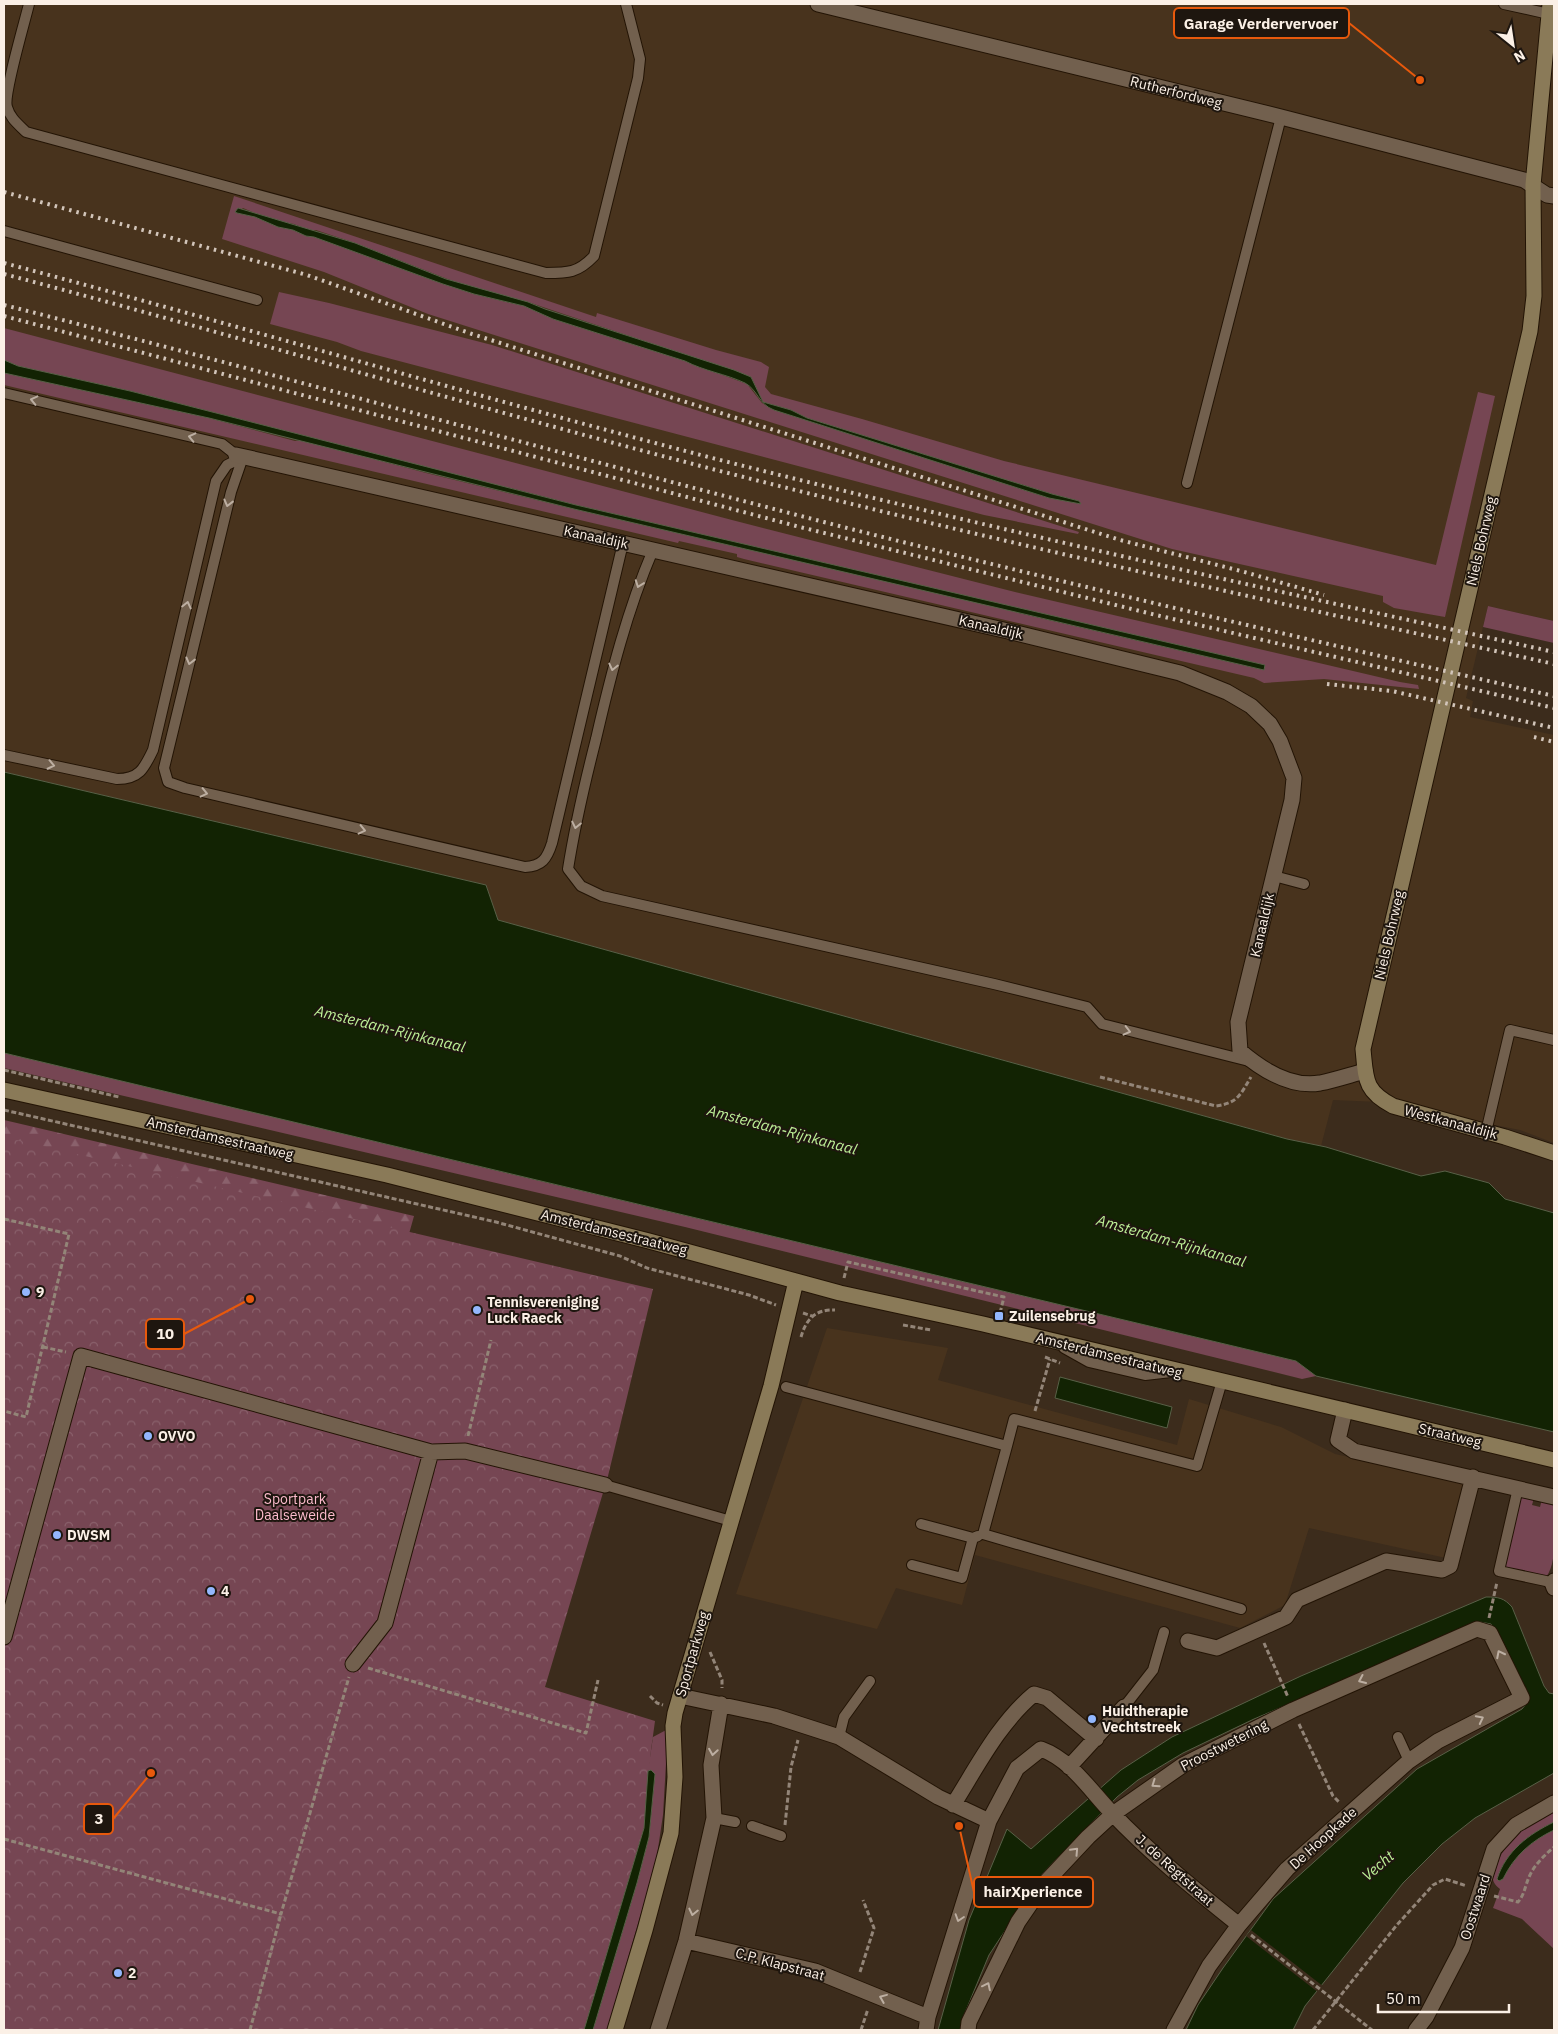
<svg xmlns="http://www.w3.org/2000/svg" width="1558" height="2034" viewBox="0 0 1558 2034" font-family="'IBM Plex Sans',sans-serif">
	<defs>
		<pattern id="forest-firs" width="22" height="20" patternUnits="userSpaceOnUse" patternTransform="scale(1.25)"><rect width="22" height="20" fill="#764653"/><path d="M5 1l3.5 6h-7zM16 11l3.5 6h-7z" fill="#8a616c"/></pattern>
		<pattern id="park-crowns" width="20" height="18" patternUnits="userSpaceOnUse" patternTransform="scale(1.25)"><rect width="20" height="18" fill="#764653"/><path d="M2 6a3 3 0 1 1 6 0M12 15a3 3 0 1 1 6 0" fill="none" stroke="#8a616c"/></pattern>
	</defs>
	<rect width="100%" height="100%" fill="#3c2c1c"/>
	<path fill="#48331d" d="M 4,4 L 1554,4 L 1554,621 L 1488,606 L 1466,698 L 1473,701 L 1470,717 L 1554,735 L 1554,1143 L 1520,1130 L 1380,1102 L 1333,1100 L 1321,1146 L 1287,1139 L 498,920 L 486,885 L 4,772 Z
		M 827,1328 L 948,1348 L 938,1380 L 1177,1445 L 1189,1399 L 1281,1427 L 1335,1454 L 1465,1483 L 1446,1558 L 1309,1528 L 1285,1605 L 1240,1628 L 975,1555 L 962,1605 L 896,1588 L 877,1629 L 736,1594 Z"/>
	<path fill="#764653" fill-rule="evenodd" d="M 234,196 L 596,317 L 597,313 L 716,350 L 761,362 L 769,367 L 765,387 L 771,394 L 862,419 L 1004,461 L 1436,565 L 1478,392 L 1495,396 L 1445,617 L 1394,608 L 1383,602 L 1383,596 L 1172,549 L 428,314 L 324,272 L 222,239 ZM 243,208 L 272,220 L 294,224 L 308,230 L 316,230 L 355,243 L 468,287 L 528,302 L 751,377 L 763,402 L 791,410 L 807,418 L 1052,494 L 1079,501 L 1081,504 L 1049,498 L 774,410 L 762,403 L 747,384 L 685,361 L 553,319 L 524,306 L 474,294 L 443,284 L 314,237 L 306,236 L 293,230 L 278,227 L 255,217 L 237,213 Z
		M 279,292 L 329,303 L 492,345 L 1079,532 L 1078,534 L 984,515 L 361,351 L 337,342 L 270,324 Z
		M 4,328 L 732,520 L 1015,592 L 1400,682 L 1418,685 L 1419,689 L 1324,679 L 1264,683 L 1254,678 L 744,559 L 737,557 L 737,554 L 679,541 L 678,543 L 4,385 L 4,373 L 209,418 L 295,441 L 303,440 L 426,473 L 574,509 L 1264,670 L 1264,665 L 576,505 L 130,391 L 18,366 L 4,360 Z
		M 1488,606 L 1554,621 L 1554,643 L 1483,627 Z
		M 4,1053 L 1296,1361 L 1316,1376 L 1302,1379 L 685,1227 L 4,1068 Z
		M 1523,1495 L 1534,1498 L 1532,1505 L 1540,1507 L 1542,1499 L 1554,1504 C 1554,1524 1558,1563 1546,1577 L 1503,1569 L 1520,1497 Z
		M 668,1729 L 663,1815 L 656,1862 L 607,2030 L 593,2030 L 637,1883 L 649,1837 L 655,1774 L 651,1770 L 648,1771 L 653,1737 Z
		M 1554,1809 L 1554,1822 C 1529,1834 1506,1851 1497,1879 L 1503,1879 C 1514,1856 1531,1841 1554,1830 L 1554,1949 L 1522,1919 L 1493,1908 L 1500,1889 C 1490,1881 1492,1875 1496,1865 C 1508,1837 1529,1824 1554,1809 Z"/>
	<path fill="url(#forest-firs)" d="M 4,1120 L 414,1216 L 405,1248 L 4,1139 Z"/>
	<path fill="url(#park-crowns)" d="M 4,1137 L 653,1289 L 608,1476 L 545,1687 L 655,1721 L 651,1750 L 644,1828 L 584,2030 L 4,2030 Z"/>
	<path fill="#122303" stroke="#586047" d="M 238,208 L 355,243 L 446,279 L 528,302 L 545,309 L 734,370 L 751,377 L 763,402 L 791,410 L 807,418 L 1052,494 L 1079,501 L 1081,504 L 1049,498 L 774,410 C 758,404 758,390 745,383 C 726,374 704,371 685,361 L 553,319 L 524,306 L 474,294 L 443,284 L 314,237 L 306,236 L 293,230 L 278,227 L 255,217 L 237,213 L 235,212 Z
		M 4,360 L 18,366 L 130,391 L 576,505 L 1265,665 L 1264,670 L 574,509 L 209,418 L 4,373 Z
		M 4,772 L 486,885 L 498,920 L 1287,1139 L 1326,1147 L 1421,1176 L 1445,1171 L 1489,1183 L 1505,1199 L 1554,1213 L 1554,1432 L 1316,1376 L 1296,1361 L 4,1053 Z
		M 1060,1377 L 1172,1407 L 1167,1428 L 1055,1398 Z
		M 1486,1597 C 1499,1597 1504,1598 1512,1607 L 1544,1686 L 1549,1693 L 1554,1694 L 1554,1773 L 1475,1818 L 1442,1844 L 1403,1883 L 1305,2006 L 1293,2030 L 1186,2030 L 1198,2005 L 1223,1968 L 1273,1899 L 1417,1769 L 1522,1709 L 1526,1704 L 1494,1628 L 1491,1624 L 1480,1622 L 1254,1719 L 1183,1753 L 1138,1780 L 1117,1797 L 1043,1873 L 989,1955 L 964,2015 L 960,2030 L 938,2030 L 969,1920 L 1007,1829 L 1031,1849 L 1121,1770 L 1172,1737 L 1301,1676 Z
		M 651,1770 L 655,1774 L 649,1837 L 637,1883 L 593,2030 L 584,2030 L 644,1828 L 648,1771 Z
		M 1554,1822 L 1554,1830 C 1531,1841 1514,1856 1503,1879 L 1499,1881 L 1497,1879 C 1506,1851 1529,1834 1554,1822 Z"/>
	<path fill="#3c2c1c" d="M 1251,1930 L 1324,1987 L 1319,1993 L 1246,1936 Z"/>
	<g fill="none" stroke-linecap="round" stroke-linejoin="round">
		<defs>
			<path id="lane" d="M 29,4 C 25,21 3,95 7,107 C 10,118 18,124 26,132 L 546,273 C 568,273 578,273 594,256 L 638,78 L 640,59 L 626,4
				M 1504,4 L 1549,14
				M 4,231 L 257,300
				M 4,393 L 222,444 L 236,455
				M 243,457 L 231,492 L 164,768 L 168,782 L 185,788 L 525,867 C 542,866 547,859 552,843 L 623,543
				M 1187,483 L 1281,117
				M 653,550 C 627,611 611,674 596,739 C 585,782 575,825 568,869 L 581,886 L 602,896 L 994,984 L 1087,1007 L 1102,1024 L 1249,1061
				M 4,755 L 117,779 C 139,779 144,769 153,750 L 216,481 L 227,465 L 243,457
				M 1274,876 L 1304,884
				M 1486,1132 L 1510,1030 L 1554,1040
				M 1064,1348 L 1089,1362 L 1145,1375 L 1171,1372
				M 786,1387 L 1007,1446 L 983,1534 L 1241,1609
				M 1007,1446 L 1014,1419 L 1197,1466 L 1222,1381
				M 605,1485 L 731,1521
				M 1518,1488 L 1499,1571 L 1546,1581 L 1553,1585
				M 921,1524 L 973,1538 L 978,1536
				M 912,1565 L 962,1578 L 973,1538
				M 1124,1707 L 1153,1670 L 1164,1632
				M 839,1737 L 844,1717 L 870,1681
				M 1398,1737 L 1409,1761
				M 714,1818 L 735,1822
				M 752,1826 L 781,1836"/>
			<path id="street" d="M 818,4 L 1281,117 L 1524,180 L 1547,195 L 1554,196
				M 236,455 L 1008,631 L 1180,673 L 1227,692 L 1251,706 L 1270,724 L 1280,741 L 1294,778 L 1292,800 L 1238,1022 L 1240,1051 C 1261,1069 1291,1088 1320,1083 C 1335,1080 1350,1075 1365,1071
				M 1345,1410 L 1338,1440 L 1354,1451 L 1554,1497
				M 1554,1581 L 1553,1585 L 1554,1588
				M 4,1637 L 81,1356 L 431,1452 L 465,1451 L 605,1485
				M 1188,1641 L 1217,1648 L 1286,1617 L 1297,1600 L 1386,1561 L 1442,1570 L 1450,1566 L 1473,1477
				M 353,1664 L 385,1623 L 431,1452
				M 680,1696 L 774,1716 L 839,1737 L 938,1797 L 989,1821
				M 1069,1767 L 1124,1707
				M 953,1805 C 977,1767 999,1723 1034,1694 L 1047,1698 L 1096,1739
				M 686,1941 L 815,1971 L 928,2017
				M 658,2030 L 686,1941 L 714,1818 L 711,1765 L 721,1704
				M 926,2030 L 928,2017 L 989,1821 L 1017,1768 L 1041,1749 C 1071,1760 1089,1789 1111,1812 C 1150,1853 1194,1889 1239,1925
				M 968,2030 L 969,2022 L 1018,1922 L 1044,1884 L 1088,1837 L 1113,1814 L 1183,1765 L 1293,1710 L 1477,1629 L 1490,1633 L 1522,1698 L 1438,1741 L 1409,1761 L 1287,1869 L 1239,1925 L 1209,1966 L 1174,2030
				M 1416,2030 L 1426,2017 L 1462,1948 L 1494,1849 L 1516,1825 L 1554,1803"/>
			<path id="secondary" d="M 1550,4 L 1533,185 L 1534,296 L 1530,331 L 1363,1049 C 1366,1079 1364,1091 1393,1106 L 1505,1137 L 1554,1153
				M 4,1090 L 387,1175 L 649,1241 L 840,1293 L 983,1324 L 1554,1460
				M 615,2030 L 645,1930 L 671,1833 L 675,1777 L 673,1726 L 675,1713 L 771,1386 L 796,1281"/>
		</defs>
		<use href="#lane" stroke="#231405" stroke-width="12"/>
		<use href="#street" stroke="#231405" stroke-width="17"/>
		<use href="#secondary" stroke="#231405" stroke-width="17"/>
		<path stroke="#938578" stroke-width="3" stroke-dasharray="5 2.5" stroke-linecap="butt" d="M 4,1070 L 119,1097
			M 1100,1077 L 1216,1106 C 1238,1103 1240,1095 1251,1077
			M 4,1110 L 496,1222 L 620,1256 L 647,1268 L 749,1295 L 776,1305
			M 4,1219 L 69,1234 L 26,1417 L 4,1411
			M 844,1278 L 848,1262 L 1004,1297 L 1000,1313
			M 803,1313 L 812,1316
			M 903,1325 L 931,1330
			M 801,1337 C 806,1319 816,1309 835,1310
			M 43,1347 L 66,1352
			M 1045,1357 L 1060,1363
			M 1035,1411 L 1050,1359
			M 468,1436 L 491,1340
			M 1489,1618 L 1497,1582
			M 1264,1643 L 1288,1697
			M 710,1652 L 722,1680 L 722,1688
			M 368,1668 L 586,1733 L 598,1680
			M 650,1696 L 657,1703 L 663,1705
			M 1299,1724 L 1333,1796 L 1339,1802
			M 785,1825 L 791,1767 L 798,1740
			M 4,1839 L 281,1914 L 349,1677
			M 1494,1896 L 1518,1902 C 1525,1894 1525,1885 1530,1875 C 1535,1864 1545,1855 1554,1847
			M 1251,1935 L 1372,2030
			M 860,1972 L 874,1928 L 863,1900
			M 250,2030 L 281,1914
			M 861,2030 L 868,2009
			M 1313,2030 L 1396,1926 L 1433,1885 L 1445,1879 L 1467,1886"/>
		<use href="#lane" stroke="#72604e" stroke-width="10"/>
		<use href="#street" stroke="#72604e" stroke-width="15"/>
		<use href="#secondary" stroke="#8a7a58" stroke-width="15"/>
		<path stroke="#d2c5ba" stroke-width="4" stroke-dasharray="2.5 5" stroke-linecap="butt" d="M 4,192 L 307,275 L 472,334 L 1120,540 L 1241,571 L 1324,595
			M 4,263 C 245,327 483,399 724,461 C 1000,531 1277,591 1554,652
			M 4,274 C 234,335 463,404 693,464 C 978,538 1267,600 1554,664
			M 4,305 C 287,377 568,456 851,529 C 1084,588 1319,642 1554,696
			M 4,316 L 800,527 L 1156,615 L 1554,708
			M 1327,684 L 1392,691 L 1554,728
			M 1534,737 L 1554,742"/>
	</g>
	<defs><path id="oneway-chevron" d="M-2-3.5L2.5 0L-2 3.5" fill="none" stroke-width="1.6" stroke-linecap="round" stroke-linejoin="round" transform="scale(1.25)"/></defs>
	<g stroke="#bdafa2">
		<use href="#oneway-chevron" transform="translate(34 400) rotate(-167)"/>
		<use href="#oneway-chevron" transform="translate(192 437) rotate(-167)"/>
		<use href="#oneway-chevron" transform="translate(228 503) rotate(104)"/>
		<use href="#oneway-chevron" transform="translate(639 584) rotate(110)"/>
		<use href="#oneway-chevron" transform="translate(187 605) rotate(-77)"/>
		<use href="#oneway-chevron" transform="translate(190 661) rotate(104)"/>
		<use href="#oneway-chevron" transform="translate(613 667) rotate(103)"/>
		<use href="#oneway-chevron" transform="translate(51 765) rotate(12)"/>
		<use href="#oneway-chevron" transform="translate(204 793) rotate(13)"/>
		<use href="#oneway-chevron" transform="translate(576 825) rotate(102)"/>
		<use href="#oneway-chevron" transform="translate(362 830) rotate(13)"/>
		<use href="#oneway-chevron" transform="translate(1127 1031) rotate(14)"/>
		<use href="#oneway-chevron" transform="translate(1500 1654) rotate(-117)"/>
		<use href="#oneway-chevron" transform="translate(1362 1680) rotate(156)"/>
		<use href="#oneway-chevron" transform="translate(1480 1719) rotate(-27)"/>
		<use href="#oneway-chevron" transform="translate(713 1752) rotate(99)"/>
		<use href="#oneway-chevron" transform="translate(1155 1784) rotate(145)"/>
		<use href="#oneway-chevron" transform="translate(1075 1851) rotate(-47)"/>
		<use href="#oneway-chevron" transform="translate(693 1912) rotate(103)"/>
		<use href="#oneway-chevron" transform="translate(959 1918) rotate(108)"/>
		<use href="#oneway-chevron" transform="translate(987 1986) rotate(-64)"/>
		<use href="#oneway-chevron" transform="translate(883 1998) rotate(-158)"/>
	</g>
	<g fill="#93b7fd" stroke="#1e160f" stroke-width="2">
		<circle cx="26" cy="1292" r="5"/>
		<circle cx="477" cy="1310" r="5"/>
		<rect x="994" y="1311" width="10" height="10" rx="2.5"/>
		<circle cx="148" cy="1436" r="5"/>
		<circle cx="57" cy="1535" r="5"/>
		<circle cx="211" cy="1591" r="5"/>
		<circle cx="1092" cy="1719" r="5"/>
		<circle cx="118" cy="1973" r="5"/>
	</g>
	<g text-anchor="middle" stroke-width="4" stroke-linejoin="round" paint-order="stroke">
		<g font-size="14" fill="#fbf0e6" stroke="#1e160f">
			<text transform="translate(1176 92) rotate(14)" y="5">Rutherfordweg</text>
			<text transform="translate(596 537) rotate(12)" y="5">Kanaaldijk</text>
			<text transform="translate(1481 541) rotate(-77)" y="5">Niels Bohrweg</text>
			<text transform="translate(991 627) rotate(13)" y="5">Kanaaldijk</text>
			<text transform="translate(1262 925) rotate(-77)" y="5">Kanaaldijk</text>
			<text transform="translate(1389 935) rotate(-77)" y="5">Niels Bohrweg</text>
			<text transform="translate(1451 1122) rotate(15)" y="5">Westkanaaldijk</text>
			<text transform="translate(220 1138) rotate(13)" y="5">Amsterdamsestraatweg</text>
			<text transform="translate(614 1232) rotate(14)" y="5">Amsterdamsestraatweg</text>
			<text transform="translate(1109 1355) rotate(14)" y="5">Amsterdamsestraatweg</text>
			<text transform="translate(1450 1435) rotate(13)" y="5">Straatweg</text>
			<text transform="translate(692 1654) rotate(-74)" y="5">Sportparkweg</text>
			<text transform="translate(1224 1745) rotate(-27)" y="5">Proostwetering</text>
			<text transform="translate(1323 1838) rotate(-42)" y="5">De Hoopkade</text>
			<text transform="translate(1175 1870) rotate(42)" y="5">J. de Regtstraat</text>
			<text transform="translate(1475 1907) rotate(-72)" y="5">Oostwaard</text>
			<text transform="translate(780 1964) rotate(15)" y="5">C.P. Klapstraat</text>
		</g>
		<g font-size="14" font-weight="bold" fill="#fbf0e6" stroke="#1e160f" text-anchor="start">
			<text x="36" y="1297">9</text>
			<text x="487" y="1307">Tennisvereniging<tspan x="487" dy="16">Luck Raeck</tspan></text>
			<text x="1009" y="1321">Zuilensebrug</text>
			<text x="158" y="1441">OVVO</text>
			<text x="67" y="1540">DWSM</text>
			<text x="221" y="1596">4</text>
			<text x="1102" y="1716">Huidtherapie<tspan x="1102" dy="16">Vechtstreek</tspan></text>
			<text x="128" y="1978">2</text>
		</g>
		<g font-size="14" fill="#fdbccd" stroke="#1e160f">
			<text x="295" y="1504">Sportpark<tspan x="295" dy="16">Daalseweide</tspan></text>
		</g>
		<g font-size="15" font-style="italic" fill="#bdf097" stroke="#1e160f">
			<text transform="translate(390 1029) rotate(14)" y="5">Amsterdam-Rijnkanaal</text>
			<text transform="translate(782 1130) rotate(15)" y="5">Amsterdam-Rijnkanaal</text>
			<text transform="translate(1171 1241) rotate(16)" y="5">Amsterdam-Rijnkanaal</text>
			<text transform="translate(1378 1866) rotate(-41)" y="5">Vecht</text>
		</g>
	</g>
	<path fill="none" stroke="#e8590c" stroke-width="2" d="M1420 80L1349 23M250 1299L184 1334M151 1773L113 1819M959 1826L974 1892"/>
	<g fill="#e8590c" stroke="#1e160f" stroke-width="2">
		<circle cx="1420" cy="80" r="5"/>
		<circle cx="250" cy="1299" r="5"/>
		<circle cx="151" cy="1773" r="5"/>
		<circle cx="959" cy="1826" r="5"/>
	</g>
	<g fill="#1e160f" stroke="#e8590c" stroke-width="2">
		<rect x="1174" y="8" width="175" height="30" rx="5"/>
		<rect x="146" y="1319" width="38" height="30" rx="5"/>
		<rect x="84" y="1804" width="29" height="30" rx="5"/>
		<rect x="974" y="1877" width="119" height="30" rx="5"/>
	</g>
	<g font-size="15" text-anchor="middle" font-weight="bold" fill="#fbf0e6">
		<text x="1261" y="29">Garage Verdervervoer</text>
		<text x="165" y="1339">10</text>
		<text x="99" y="1824">3</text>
		<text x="1033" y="1897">hairXperience</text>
	</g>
	<rect width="1558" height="2034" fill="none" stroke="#fbf0e6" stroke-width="10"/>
	<g transform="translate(1513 45) rotate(150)" stroke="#1e160f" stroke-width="4" paint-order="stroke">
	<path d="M0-4L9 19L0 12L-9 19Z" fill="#fbf0e6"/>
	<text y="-8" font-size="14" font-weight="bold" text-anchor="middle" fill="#fbf0e6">N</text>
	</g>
	<path d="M1378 2004v8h131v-8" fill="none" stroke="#fbf0e6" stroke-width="2.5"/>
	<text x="1386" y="2004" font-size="15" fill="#fbf0e6" stroke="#1e160f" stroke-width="4" paint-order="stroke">50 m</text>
</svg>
